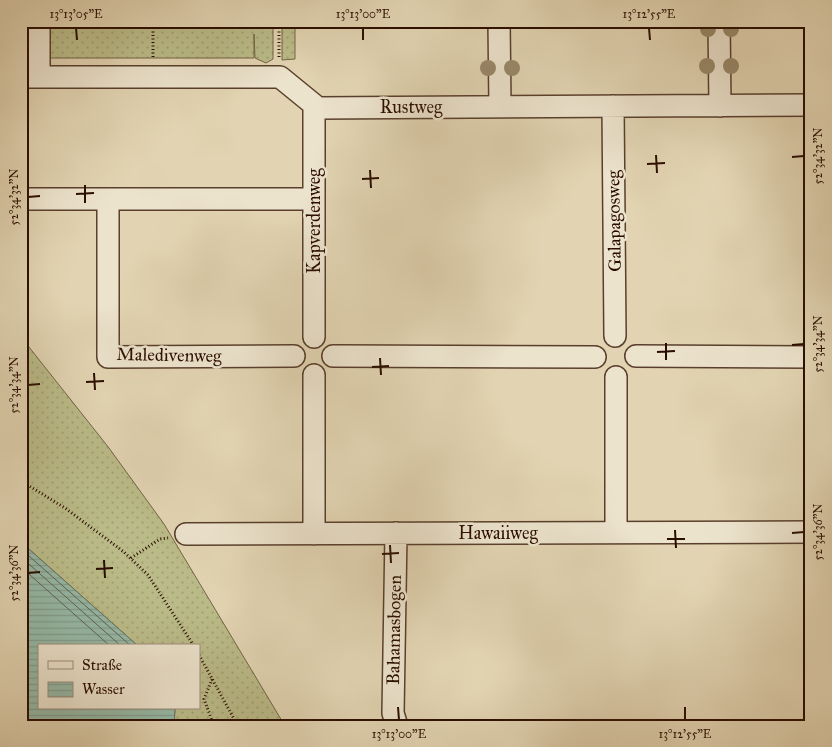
<svg xmlns="http://www.w3.org/2000/svg" width="832" height="747" viewBox="0 0 832 747" font-family="'IM FELL Great Primer',serif">
	<defs>
		<pattern id="grass-dots" width="8" height="8" patternUnits="userSpaceOnUse" patternTransform="scale(1.25)"><rect width="8" height="8" fill="#babb88"/><path d="M2 2h.1M6 6h.1" fill="none" stroke="#a0a074" stroke-width="1.8" stroke-linecap="round"/></pattern>
		<pattern id="water-rules" width="6" height="5" patternUnits="userSpaceOnUse" patternTransform="scale(1.25)"><rect width="6" height="5" fill="#96b9a7"/><path d="M0 2.5h6" fill="none" stroke="#819e8e"/></pattern>
	</defs>
	<rect width="100%" height="100%" fill="#e2d4b2"/>
	<filter id="stains"><feTurbulence type="fractalNoise" baseFrequency=".004" numOctaves="4"/><feColorMatrix values="0 0 0 0 .2 0 0 0 0 .09 0 0 0 0 .02 0 0 0 .5 -.17"/></filter>
	<radialGradient id="worn" r=".72"><stop offset=".6" stop-color="#630" stop-opacity="0"/><stop offset="1" stop-color="#630" stop-opacity=".3"/></radialGradient>
	<path fill="url(#grass-dots)" stroke="#726444" d="M 21,21 L 273,21 L 273,59 L 266,63 L 255,58 L 254,34 L 254,58 L 21,58 Z
		M 282,21 L 295,21 L 295,59 L 282,60 Z
		M 21,337 L 109,448 L 164,524 L 285,726 L 174,726 L 175,708 L 199,708 L 199,646 L 138,646 L 21,542 Z"/>
	<path fill="url(#water-rules)" stroke="#6b7464" d="M 21,542 L 138,646 L 39,646 L 39,708 L 175,708 L 174,726 L 21,726 Z"/>
	<g fill="none" stroke-linecap="round" stroke-linejoin="round">
		<path stroke="#606354" stroke-width="1" d="M 21,549 L 131,646
			M 21,557 L 121,646
			M 21,567 L 110,646"/>
		<defs>
			<path id="minor" d="M 499,21 L 500,107
				M 719,21 L 720,106
				M 21,77 L 280,77 L 318,108 L 811,105
				M 39,77 L 39,21
				M 613,106 L 615,336
				M 21,199 L 313,199
				M 108,199 L 108,357 L 294,356
				M 314,337 L 314,105
				M 333,356 L 595,357
				M 636,356 L 811,357
				M 314,375 L 314,534
				M 616,377 L 616,532
				M 396,533 L 393,713 L 397,726
				M 186,534 L 811,532"/>
		</defs>
		<use href="#minor" stroke="#593f2c" stroke-width="24"/>
		<path stroke="#2b0d00" stroke-width="3" stroke-dasharray="1 2.5" stroke-linecap="butt" d="M 153,21 L 153,59
			M 279,21 L 279,57
			M 21,481 L 65,508 L 124,552 L 148,575 L 194,646
			M 131,558 L 160,539 L 168,538
			M 199,655 L 238,726
			M 212,679 L 204,699 L 214,726"/>
		<use href="#minor" stroke="#ece3cd" stroke-width="21"/>
	</g>
	<g fill="#99886a">
		<circle cx="708" cy="29" r="8"/>
		<circle cx="731" cy="29" r="8"/>
		<circle cx="707" cy="66" r="8"/>
		<circle cx="731" cy="66" r="8"/>
		<circle cx="488" cy="68" r="8"/>
		<circle cx="512" cy="68" r="8"/>
	</g>
	<path fill="none" stroke="#2b0d00" stroke-width="2" d="M 76,28 L 77,40M 363,28 L 363,40M 649,28 L 650,40M 656,155 L 657,173M 792,157 L 804,156M 647,164 L 665,163M 370,170 L 371,188M 362,179 L 379,178M 85,185 L 85,203M 76,194 L 94,193M 28,197 L 40,196M 666,343 L 666,360M 792,345 L 804,344M 657,352 L 675,351M 380,358 L 381,375M 372,367 L 389,366M 94,373 L 95,390M 86,382 L 104,381M 28,385 L 40,384M 675,530 L 676,548M 792,533 L 804,532M 667,539 L 685,539M 390,545 L 391,563M 382,554 L 399,553M 104,560 L 105,578M 96,569 L 113,568M 28,573 L 40,572M 398,707 L 399,720M 685,707 L 685,720"/>
	<g text-anchor="middle" stroke-width="5" stroke-linejoin="round" paint-order="stroke">
		<g font-size="18" fill="#2b0d00" stroke="#ece3cd">
			<text x="411" y="113">Rustweg</text>
			<text transform="translate(314 221) rotate(-90)" y="6">Kapverdenweg</text>
			<text transform="translate(614 221) rotate(-91)" y="6">Galapagosweg</text>
			<text transform="translate(169 355) rotate(1)" y="6">Maledivenweg</text>
			<text x="498" y="539">Hawaiiweg</text>
			<text transform="translate(394 630) rotate(-89)" y="6">Bahamasbogen</text>
		</g>
	</g>
	<rect width="832" height="747" fill="none" stroke="#e2d4b2" stroke-width="55"/>
	<rect x="38" y="644" width="162" height="65" fill="#ece3cd" stroke="#9f8d7b"/>
	<rect x="48" y="661" width="25" height="8" fill="#ece3cd" stroke="#9f8d7b"/>
	<text x="82" y="670" font-size="15" fill="#2b0d00">Straße</text>
	<rect x="48" y="682" width="25" height="15" fill="url(#water-rules)" stroke="#9f8d7b"/>
	<text x="82" y="694" font-size="15" fill="#2b0d00">Wasser</text>
	<rect x="28" y="28" width="776" height="692" fill="none" stroke="#2b0d00" stroke-width="2"/>
	<g font-size="12" text-anchor="middle" fill="#2b0d00">
		<text x="76" y="18">13°13'05"E</text>
		<text x="363" y="18">13°13'00"E</text>
		<text x="649" y="18">13°12'55"E</text>
		<text transform="translate(818 156) rotate(-90)" y="4">52°34'32"N</text>
		<text transform="translate(14 197) rotate(-90)" y="4">52°34'32"N</text>
		<text transform="translate(818 344) rotate(-90)" y="4">52°34'34"N</text>
		<text transform="translate(14 385) rotate(-90)" y="4">52°34'34"N</text>
		<text transform="translate(818 532) rotate(-90)" y="4">52°34'36"N</text>
		<text transform="translate(14 573) rotate(-90)" y="4">52°34'36"N</text>
		<text x="399" y="738">13°13'00"E</text>
		<text x="685" y="738">13°12'55"E</text>
	</g>
	<rect width="100%" height="100%" filter="url(#stains)"/>
	<rect width="100%" height="100%" fill="url(#worn)"/>
</svg>
